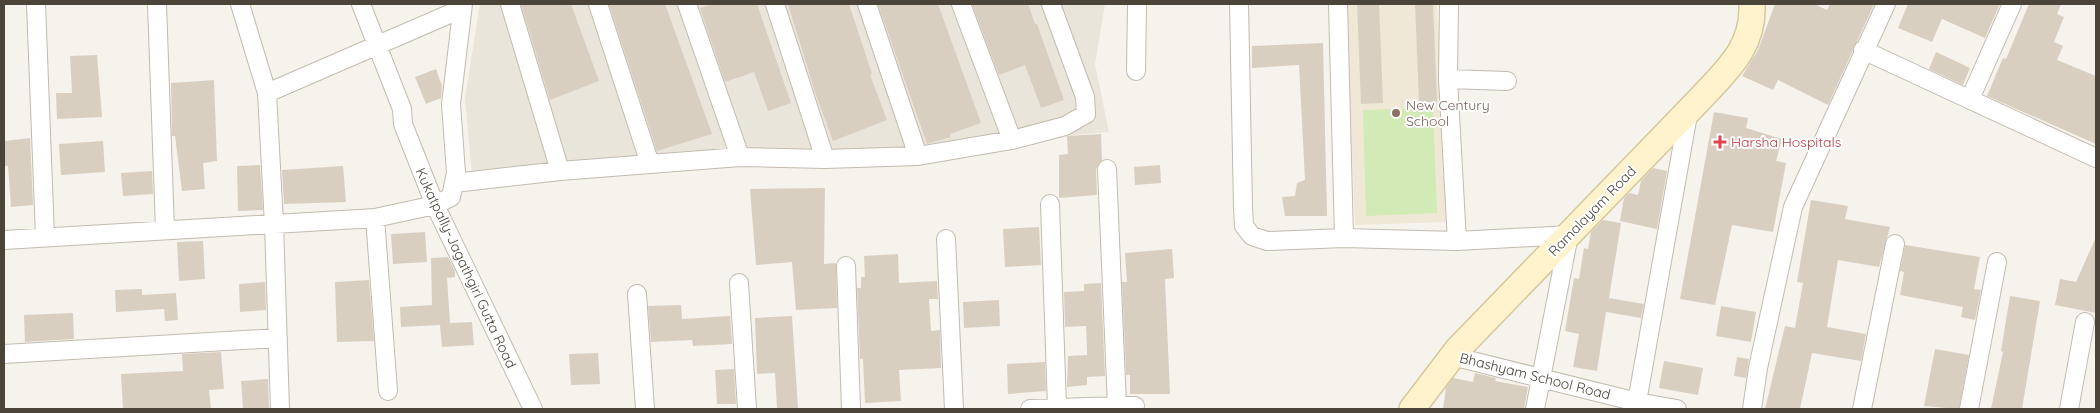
<svg xmlns="http://www.w3.org/2000/svg" width="2100" height="413" viewBox="0 0 2100 413" font-family="Quicksand,sans-serif">
	<rect width="100%" height="100%" fill="#f6f3ec"/>
	<path fill="#eae5da" d="M 480,4 L 1105,4 L 1095,64 L 1109,132 L 473,187 L 465,98 Z"/>
	<path fill="#efe8d6" d="M 1346,4 L 1437,4 L 1446,222 L 1355,225 Z"/>
	<path fill="#d2eab5" d="M 1433,108 L 1437,213 L 1366,216 L 1363,110 Z"/>
	<path fill="#d8cfc1" d="M 521,4 L 571,4 L 599,81 L 550,100 Z
		M 609,4 L 665,4 L 712,134 L 657,151 Z
		M 712,4 L 757,4 L 791,103 L 768,111 L 754,72 L 725,82 L 700,8 Z
		M 788,4 L 849,4 L 872,74 L 870,75 L 887,120 L 833,141 L 816,95 Z
		M 878,4 L 938,4 L 981,123 L 950,134 L 951,137 L 927,144 Z
		M 972,4 L 1028,4 L 1035,24 L 1037,24 L 1064,100 L 1041,108 L 1025,65 L 999,75 Z
		M 1357,4 L 1379,4 L 1383,103 L 1361,104 Z
		M 1415,4 L 1433,4 L 1437,102 L 1419,103 Z
		M 1775,4 L 1814,4 L 1827,10 L 1830,4 L 1874,4 L 1828,105 L 1778,80 L 1773,90 L 1742,76 L 1758,50 Z
		M 1908,4 L 2000,4 L 1985,38 L 1942,19 L 1932,42 L 1898,28 Z
		M 2029,4 L 2061,4 L 2057,14 L 2064,17 L 2054,42 L 2063,46 L 2057,60 L 2096,76 L 2096,144 L 1987,96 L 2003,58 L 2006,59 Z
		M 1323,43 L 1327,216 L 1285,216 L 1282,197 L 1295,196 L 1297,183 L 1305,180 L 1299,65 L 1252,68 L 1252,46 Z
		M 1936,52 L 1970,68 L 1963,85 L 1929,69 Z
		M 97,55 L 102,117 L 57,119 L 56,93 L 72,93 L 70,56 Z
		M 436,69 L 442,86 L 441,98 L 426,104 L 415,77 Z
		M 214,80 L 217,161 L 203,163 L 205,189 L 182,191 L 175,136 L 172,136 L 171,83 Z
		M 1714,112 L 1748,118 L 1746,128 L 1782,139 L 1776,161 L 1786,163 L 1773,232 L 1732,225 L 1715,305 L 1680,299 Z
		M 1101,134 L 1102,160 L 1096,169 L 1097,195 L 1059,198 L 1059,155 L 1068,154 L 1067,136 Z
		M 30,138 L 33,205 L 11,207 L 8,166 L 4,166 L 4,141 Z
		M 103,141 L 105,172 L 61,175 L 59,144 Z
		M 260,165 L 263,210 L 238,211 L 237,166 Z
		M 1160,165 L 1161,183 L 1135,185 L 1134,167 Z
		M 343,166 L 346,202 L 284,204 L 282,170 Z
		M 1653,168 L 1667,171 L 1657,229 L 1620,221 L 1624,198 L 1629,193 L 1638,195 L 1641,181 Z
		M 152,171 L 153,194 L 123,196 L 121,173 Z
		M 825,188 L 824,264 L 836,263 L 837,308 L 796,310 L 792,262 L 756,265 L 750,189 Z
		M 1811,200 L 1848,206 L 1845,219 L 1890,227 L 1879,267 L 1838,260 L 1827,327 L 1866,334 L 1861,361 L 1812,353 L 1800,409 L 1765,409 L 1785,326 L 1795,328 L 1803,283 L 1797,282 Z
		M 1603,220 L 1621,223 L 1609,298 L 1644,304 L 1641,318 L 1606,312 L 1597,371 L 1573,367 L 1579,334 L 1565,331 L 1574,278 L 1579,279 L 1584,248 L 1588,249 L 1591,232 Z
		M 1039,227 L 1041,265 L 1005,267 L 1003,229 Z
		M 425,232 L 427,262 L 393,264 L 391,234 Z
		M 2096,237 L 2096,313 L 2055,305 L 2060,279 L 2076,282 Z
		M 203,241 L 205,279 L 179,281 L 177,242 Z
		M 1905,245 L 1980,257 L 1974,289 L 1981,290 L 1975,320 L 1961,317 L 1963,307 L 1900,295 L 1904,272 L 1900,271 Z
		M 1172,249 L 1174,278 L 1165,279 L 1170,394 L 1130,394 L 1130,375 L 1126,375 L 1122,282 L 1127,282 L 1125,253 Z
		M 898,254 L 899,283 L 937,281 L 938,299 L 929,299 L 931,331 L 940,330 L 941,368 L 899,370 L 901,401 L 865,403 L 863,359 L 860,359 L 857,288 L 861,288 L 861,277 L 865,277 L 864,256 Z
		M 448,257 L 455,271 L 455,277 L 447,278 L 450,323 L 472,322 L 474,345 L 442,347 L 440,325 L 401,327 L 400,307 L 432,305 L 431,258 Z
		M 369,280 L 374,341 L 337,342 L 335,282 Z
		M 265,282 L 266,310 L 240,312 L 239,284 Z
		M 1101,283 L 1105,376 L 1087,377 L 1087,385 L 1067,387 L 1068,356 L 1087,355 L 1087,350 L 1086,326 L 1065,327 L 1064,292 L 1084,291 L 1084,284 Z
		M 142,289 L 142,295 L 176,293 L 178,320 L 165,321 L 164,309 L 116,312 L 115,290 Z
		M 2010,296 L 2040,301 L 2022,409 L 1991,409 L 2003,352 L 2001,351 Z
		M 999,300 L 1000,326 L 964,328 L 963,302 Z
		M 681,305 L 682,319 L 730,316 L 732,344 L 693,346 L 692,340 L 651,342 L 648,306 Z
		M 1721,306 L 1756,312 L 1751,342 L 1716,336 Z
		M 73,313 L 74,339 L 25,342 L 24,315 Z
		M 792,316 L 798,408 L 777,409 L 775,373 L 757,374 L 755,318 Z
		M 1935,349 L 1969,355 L 1959,409 L 1924,406 Z
		M 221,352 L 224,389 L 209,390 L 211,409 L 123,409 L 121,374 L 183,371 L 182,354 Z
		M 598,353 L 600,384 L 571,385 L 569,354 Z
		M 1737,357 L 1749,359 L 1746,378 L 1734,376 Z
		M 1664,361 L 1703,368 L 1698,395 L 1659,388 Z
		M 1045,362 L 1046,391 L 1008,394 L 1007,364 Z
		M 734,369 L 736,404 L 717,404 L 715,370 Z
		M 1475,373 L 1496,378 L 1495,381 L 1528,387 L 1524,409 L 1443,409 L 1446,388 L 1453,378 L 1473,382 Z
		M 268,379 L 269,409 L 243,409 L 241,381 Z"/>
	<g fill="none" stroke-linecap="round" stroke-linejoin="round">
		<defs>
			<path id="street" d="M 36,4 L 45,237
				M 157,4 L 165,230
				M 240,4 L 267,93 L 274,224 L 280,409
				M 361,4 L 402,109 L 403,124 L 435,205 L 533,409
				M 510,4 L 560,171 L 740,157 L 825,159 L 918,156 L 1012,140 L 1065,126 L 1086,114 L 1085,97 L 1051,4
				M 598,4 L 650,164
				M 687,4 L 740,157
				M 775,4 L 825,159
				M 867,4 L 918,156
				M 961,4 L 1012,140
				M 1239,4 L 1243,207 L 1244,226 L 1252,236 L 1267,241 L 1344,238 L 1457,241 L 1569,235 L 1535,409
				M 1338,4 L 1344,238
				M 1449,4 L 1448,79 L 1457,241
				M 1863,50 L 2096,158
				M 1136,71 L 1137,4
				M 1448,79 L 1507,81
				M 267,93 L 461,9
				M 1970,99 L 2012,4
				M 454,183 L 560,171
				M 1050,204 L 1057,407
				M 375,218 L 388,391
				M 946,239 L 954,409
				M 4,240 L 375,218 L 435,205 L 451,197 L 456,173 L 451,104 L 463,4
				M 846,266 L 851,409
				M 739,283 L 747,409
				M 637,294 L 645,409
				M 4,354 L 278,338
				M 1452,356 L 1637,402 L 1677,409
				M 1637,402 L 1689,109
				M 1117,406 L 1135,406
				M 1030,409 L 1117,406 L 1107,169
				M 1752,409 L 1758,368 L 1793,207 L 1886,4
				M 1862,409 L 1895,244
				M 1969,409 L 1997,262
				M 2069,409 L 2085,322"/>
			<path id="secondary" d="M 1412,409 L 1457,350 L 1702,97 C 1729,68 1754,46 1752,4"/>
		</defs>
		<use href="#street" stroke="#c2bbae" stroke-width="20"/>
		<use href="#secondary" stroke="#d6c79b" stroke-width="28"/>
		<use href="#street" stroke="#fff" stroke-width="18"/>
		<use href="#secondary" stroke="#fff3cd" stroke-width="25"/>
	</g>
	<circle fill="#8d6e63" stroke="#fff" stroke-width="2" cx="1396" cy="113" r="5"/>
	<path fill="#e0444e" stroke="#fff" stroke-width="2" d="M1717.5 134.5h5v5h5v5h-5v5h-5v-5h-5v-5h5z"/>
	<g text-anchor="middle" stroke-width="4" stroke-linejoin="round" paint-order="stroke">
		<g font-size="14" fill="#785e54" stroke="#fff" text-anchor="start">
			<text x="1406" y="110">New Century<tspan x="1406" dy="16">School</tspan></text>
		</g>
		<g font-size="14" fill="#be3a42" stroke="#fff" text-anchor="start">
			<text x="1731" y="147">Harsha Hospitals</text>
		</g>
		<g font-size="14" fill="#4b4439" stroke="#fff">
			<text transform="translate(1592 211) rotate(-46)" y="5">Ramalayam Road</text>
			<text transform="translate(466 268) rotate(65)" y="5">Kukatpally-Jagathgiri Gutta Road</text>
			<text transform="translate(1535 376) rotate(14)" y="5">Bhashyam School Road</text>
		</g>
	</g>
	<rect width="2100" height="413" fill="none" stroke="#4b4439" stroke-width="10"/>
</svg>
